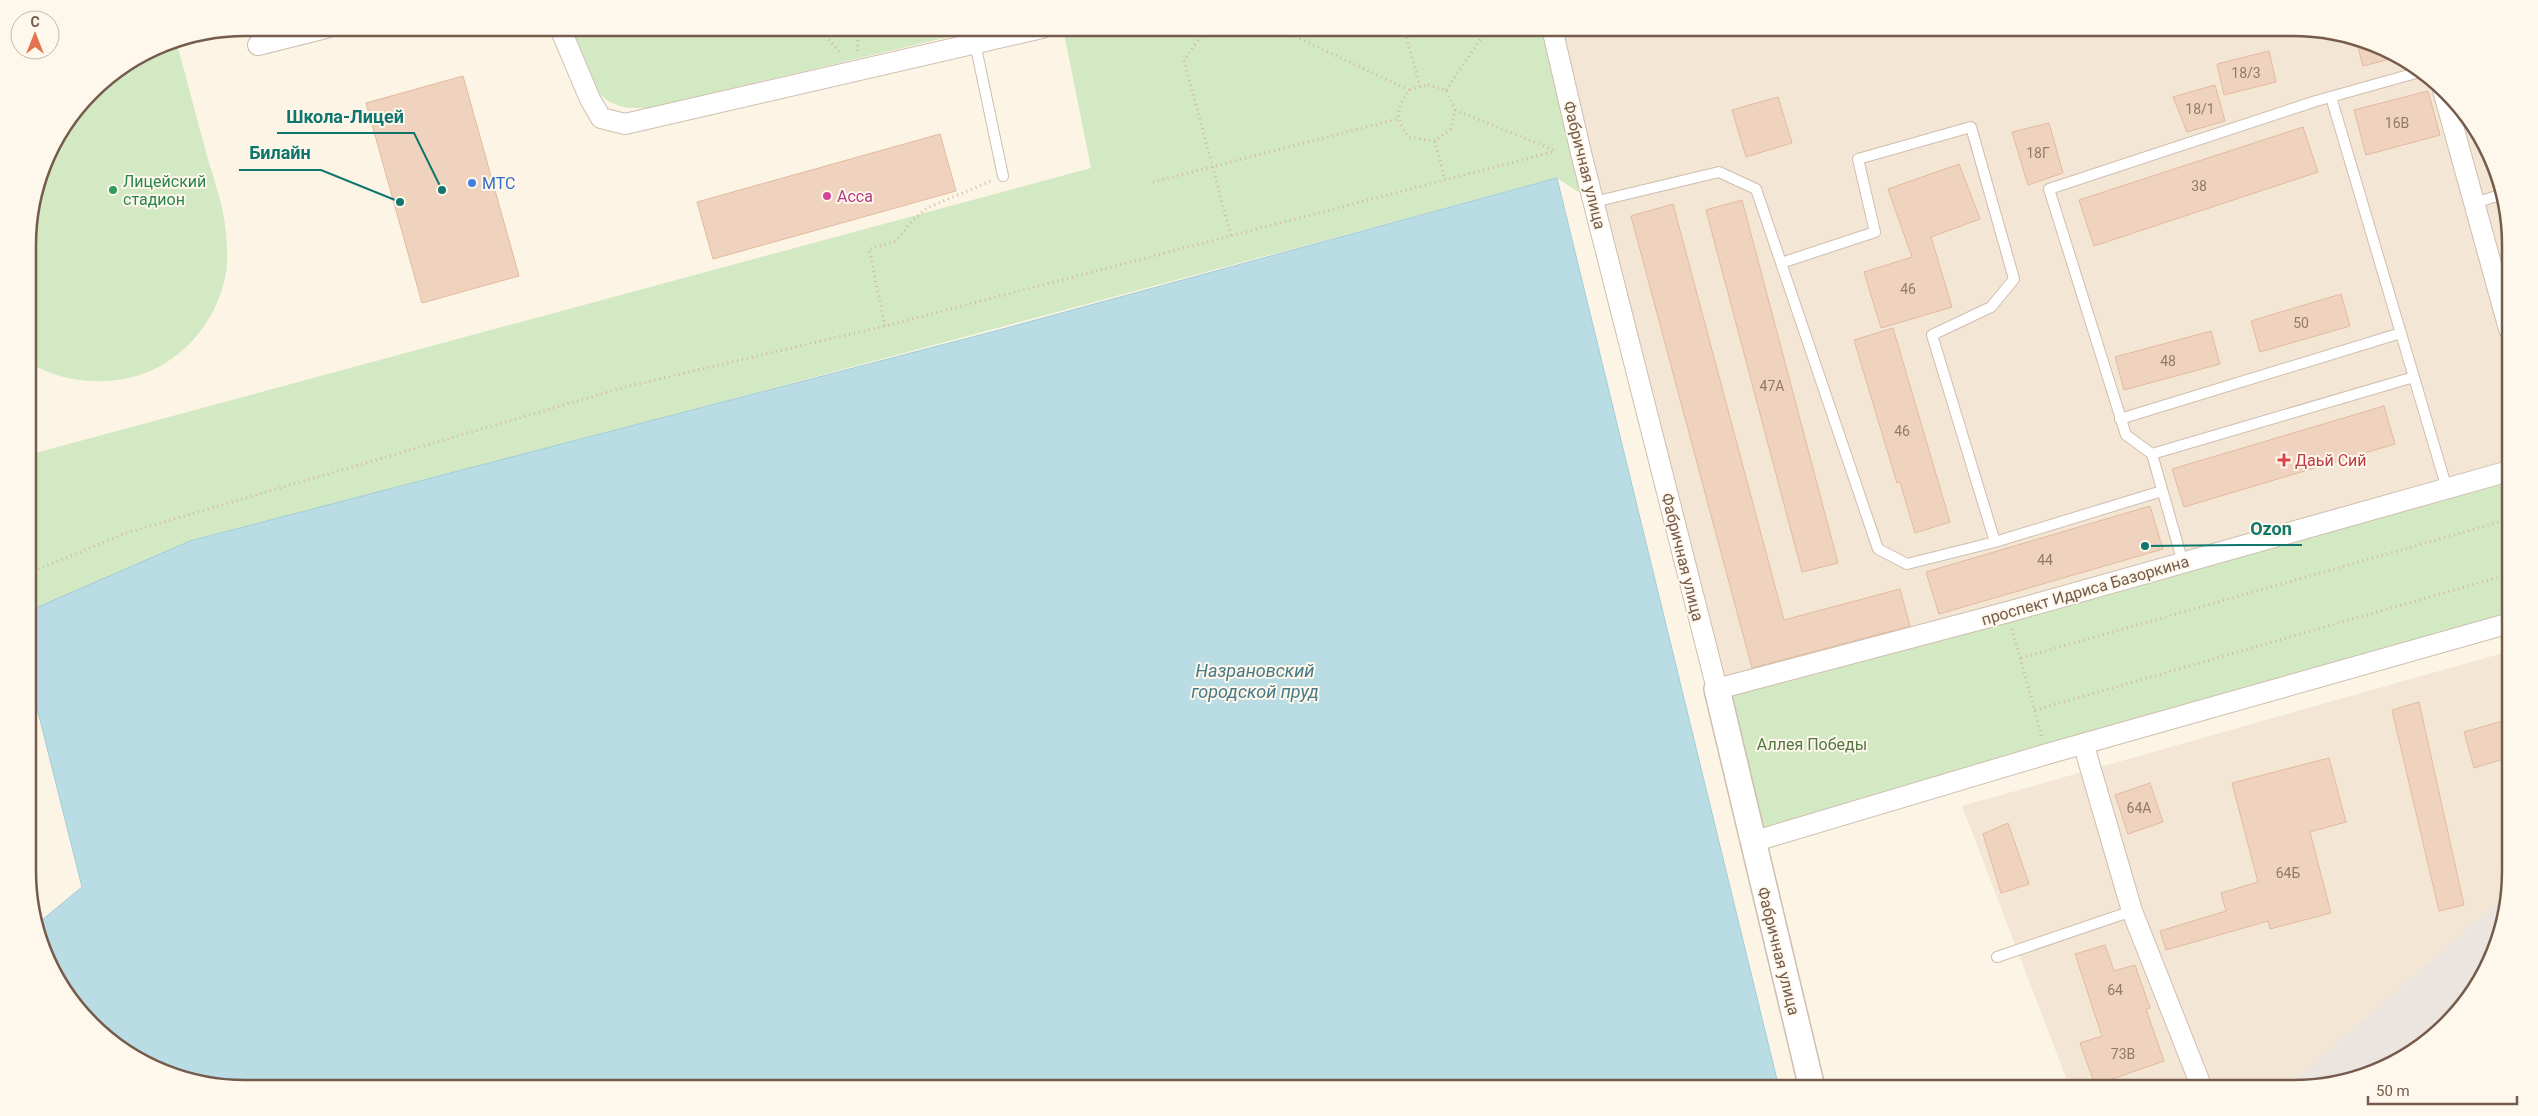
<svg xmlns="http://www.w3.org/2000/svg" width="2538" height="1116" viewBox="0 0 2538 1116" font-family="Roboto,sans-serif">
	<rect width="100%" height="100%" fill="#fcf4e5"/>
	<path fill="#f3e6d4" d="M 1552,28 L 2293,28 L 2376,44 L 2426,73 L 2466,113 L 2494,162 L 2509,217 L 2509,471 L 1717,689 Z
		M 2510,651 L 2510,871 L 2506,895 L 2285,1088 L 2070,1088 L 1962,806 Z"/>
	<path fill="#ece5df" d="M 2506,895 L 2494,954 L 2465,1004 L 2425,1044 L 2363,1077 L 2307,1088 L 2285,1088 Z"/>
	<path fill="#d2e9c4" d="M 571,28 L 986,28 L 650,108 C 639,108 625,109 615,104 C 588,95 580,51 571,28 Z
		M 1063,28 L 1552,28 L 1594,202 L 1557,178 L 635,425 L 190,541 L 29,611 L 28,455 L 1091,168 Z
		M 176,41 C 186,77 195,112 205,148 C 211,172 222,199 225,225 C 227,242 229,265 224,282 C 214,322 185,358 145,373 C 107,387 63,383 28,362 L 28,230 L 50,149 L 101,82 L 162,44 Z
		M 2509,471 L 2510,624 L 1752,842 L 1717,689 Z"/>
	<path fill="#badde5" stroke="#a1ccd6" d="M 1557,178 L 1779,1088 L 245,1088 L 162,1072 L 113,1044 L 73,1004 L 44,955 L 36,925 L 82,887 L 29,676 L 29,611 L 190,541 L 999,330 Z"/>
	<path fill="#f0d3be" stroke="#e2ba9e" d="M 2356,40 L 2376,44 L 2398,57 L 2363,66 Z
		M 2269,51 L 2276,82 L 2224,95 L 2217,64 Z
		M 463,76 L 519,276 L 422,303 L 366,103 Z
		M 2215,85 L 2225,121 L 2187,132 L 2173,97 Z
		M 2428,91 L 2440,135 L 2366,155 L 2354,110 Z
		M 1778,97 L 1792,143 L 1746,157 L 1732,110 Z
		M 2049,123 L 2063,173 L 2028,185 L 2012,132 Z
		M 2303,127 L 2318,172 L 2094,246 L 2079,200 Z
		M 940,134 L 956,191 L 713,259 L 697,202 Z
		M 1959,164 L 1980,219 L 1931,237 L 1952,307 L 1881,328 L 1864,272 L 1912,257 L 1888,189 Z
		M 1742,200 L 1838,563 L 1802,572 L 1706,210 Z
		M 1673,204 L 1784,620 L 1900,589 L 1910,626 L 1752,668 L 1631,216 Z
		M 2341,294 L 2350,326 L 2260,352 L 2251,321 Z
		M 1893,328 L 1950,522 L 1915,533 L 1900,482 L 1897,483 L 1854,340 Z
		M 2211,331 L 2220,364 L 2124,390 L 2115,357 Z
		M 2384,406 L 2395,444 L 2184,507 L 2172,469 Z
		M 2150,506 L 2163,549 L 1939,614 L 1926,572 Z
		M 2419,702 L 2464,905 L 2439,911 L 2392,710 Z
		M 2510,719 L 2510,757 L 2474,768 L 2464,732 Z
		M 2329,758 L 2346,822 L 2310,832 L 2331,913 L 2270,929 L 2268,921 L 2166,950 L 2160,931 L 2226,911 L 2221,893 L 2258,882 L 2232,783 Z
		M 2150,783 L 2163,822 L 2128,834 L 2115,795 Z
		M 2008,823 L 2029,884 L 2001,893 L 1983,834 Z
		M 2105,945 L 2114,971 L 2135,965 L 2150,1008 L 2146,1009 L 2164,1061 L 2095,1085 L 2080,1043 L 2102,1036 L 2075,954 Z"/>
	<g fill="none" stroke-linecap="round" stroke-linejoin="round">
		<defs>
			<path id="service" d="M 975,43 L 1003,176
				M 2331,97 L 2447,489
				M 1594,202 L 1719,172 L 1756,189 L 1878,549 L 1907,564 L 1995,542 L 2162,491
				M 2475,203 L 2503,194
				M 1781,263 L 1875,232 L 1858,159 L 1971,127 L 2014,279 L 1991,307 L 1932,335 L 1995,542
				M 2120,419 L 2401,333
				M 2152,454 L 2414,377
				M 2183,563 L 2152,454 L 2126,435 L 2049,189 L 2316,101 L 2423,71
				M 1997,957 L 2132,911"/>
			<path id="minor" d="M 560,28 L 590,99 L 601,118 L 625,124 L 1042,28
				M 1552,28 L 1581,153 L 1717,689 L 2008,612 L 2509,471
				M 258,45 L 326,28
				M 2443,90 L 2509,329
				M 2084,746 L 2132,911 L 2202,1088
				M 1752,842 L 2047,754 L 2510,623"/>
			<path id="tertiary" d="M 1717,689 L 1812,1088"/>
		</defs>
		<use href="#service" stroke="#cfbeaf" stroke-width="12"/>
		<use href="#minor" stroke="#cfbeaf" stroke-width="22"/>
		<use href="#tertiary" stroke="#cfbeaf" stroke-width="28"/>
		<path stroke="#d5b7a1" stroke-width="3" stroke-dasharray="1 4" stroke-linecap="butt" d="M 819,28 L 841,54
			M 1207,28 L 1184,60 L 1231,236
			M 1277,28 L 1409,90
			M 1404,28 L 1420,87
			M 857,51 L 859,28
			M 1428,85 L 1446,90 L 1455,110 L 1451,129 L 1435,141 L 1408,137 C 1395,115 1395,112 1409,90 Z
			M 1446,90 L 1488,28
			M 1455,110 L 1556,151
			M 1435,141 L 1445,180
			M 1153,182 L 1397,119
			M 885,326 L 869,249 L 896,241 L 912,221 L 927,208 L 991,181
			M 29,573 L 126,533 L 625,387 L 885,326 L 1556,151
			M 2012,629 L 2042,737
			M 2021,658 L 2510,519
			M 2035,710 L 2510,574"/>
		<use href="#service" stroke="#fff" stroke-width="10"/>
		<use href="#minor" stroke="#fff" stroke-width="20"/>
		<use href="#tertiary" stroke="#fff" stroke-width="25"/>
	</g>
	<circle fill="#3f7fe0" stroke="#fef7eb" stroke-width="2" cx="472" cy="183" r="5"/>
	<circle fill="#2e9e5b" stroke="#fef7eb" stroke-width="2" cx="113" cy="190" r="5"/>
	<circle fill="#d1479c" stroke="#fef7eb" stroke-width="2" cx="827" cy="196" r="5"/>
	<path fill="#e0444e" stroke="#fef7eb" stroke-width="2" d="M2281.5 452.5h5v5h5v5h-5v5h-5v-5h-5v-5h5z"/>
	<g text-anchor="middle" stroke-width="4" stroke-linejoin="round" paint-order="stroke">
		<g font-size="14" fill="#937968">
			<text x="2246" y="78">18/3</text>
			<text x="2200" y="114">18/1</text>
			<text x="2397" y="128">16В</text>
			<text x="2038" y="158">18Г</text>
			<text x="2199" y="191">38</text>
			<text x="1908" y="294">46</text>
			<text x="2301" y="328">50</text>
			<text x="2168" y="366">48</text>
			<text x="1772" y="391">47А</text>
			<text x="1902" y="436">46</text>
			<text x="2045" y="565">44</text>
			<text x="2139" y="813">64А</text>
			<text x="2288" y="878">64Б</text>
			<text x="2115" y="995">64</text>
			<text x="2123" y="1059">73В</text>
		</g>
		<g font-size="16" fill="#745b4b" stroke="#fef7eb">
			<text transform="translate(1585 165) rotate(76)" y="6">Фабричная улица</text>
			<text transform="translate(1683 557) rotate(76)" y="6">Фабричная улица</text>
			<text transform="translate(2085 590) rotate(-16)" y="6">проспект Идриса Базоркина</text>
			<text transform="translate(1779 951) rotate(76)" y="6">Фабричная улица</text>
		</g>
		<g font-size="16" fill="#27864d" stroke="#fef7eb" text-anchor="start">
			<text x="123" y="187">Лицейский<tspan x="123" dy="18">стадион</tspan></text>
		</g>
		<g font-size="16" fill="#366cbe" stroke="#fef7eb" text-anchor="start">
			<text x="482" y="189">МТС</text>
		</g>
		<g font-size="16" fill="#b23c85" stroke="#fef7eb" text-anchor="start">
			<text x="837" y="202">Асса</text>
		</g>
		<g font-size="16" fill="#be3a42" stroke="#fef7eb" text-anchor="start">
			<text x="2295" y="466">Даьй Сий</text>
		</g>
		<g font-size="16" fill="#527943" stroke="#fef7eb">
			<text x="1812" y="750">Аллея Победы</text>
		</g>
		<g font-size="18" font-style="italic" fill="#457a86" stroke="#fef7eb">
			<text x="1255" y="677">Назрановский<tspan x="1255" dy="21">городской пруд</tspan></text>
		</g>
	</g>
	<path d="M0 0H2538V1116H0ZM245 36H2293A209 209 0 0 1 2502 245V871A209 209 0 0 1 2293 1080H245A209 209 0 0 1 36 871V245A209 209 0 0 1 245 36Z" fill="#fef7eb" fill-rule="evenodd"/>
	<path fill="none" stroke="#745b4b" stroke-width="2.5" d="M245 36H2293A209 209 0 0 1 2502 245V871A209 209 0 0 1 2293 1080H245A209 209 0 0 1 36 871V245A209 209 0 0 1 245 36Z"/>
	<path fill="none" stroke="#0f766e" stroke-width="2" d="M442 190L414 133H277M400 202L321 170H239M2145 546L2240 545H2302"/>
	<g fill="#0f766e" stroke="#fef7eb" stroke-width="2">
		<circle cx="442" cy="190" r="5"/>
		<circle cx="400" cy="202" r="5"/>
		<circle cx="2145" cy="546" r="5"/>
	</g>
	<g font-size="18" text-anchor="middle" font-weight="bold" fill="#0f766e" stroke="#fef7eb" stroke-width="4" stroke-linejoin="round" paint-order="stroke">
		<text x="345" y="123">Школа-Лицей</text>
		<text x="280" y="159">Билайн</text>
		<text x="2271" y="535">Ozon</text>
	</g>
	<g transform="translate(35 35)"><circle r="24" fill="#fef7eb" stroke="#c7b9ab"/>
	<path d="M0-4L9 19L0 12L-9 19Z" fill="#e2734e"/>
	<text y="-8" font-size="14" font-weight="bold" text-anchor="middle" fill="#745b4b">С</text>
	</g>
	<path d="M2368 1096v8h149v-8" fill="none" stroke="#745b4b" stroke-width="2.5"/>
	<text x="2376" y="1096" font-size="15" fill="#745b4b" stroke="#fef7eb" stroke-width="4" paint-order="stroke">50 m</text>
</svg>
